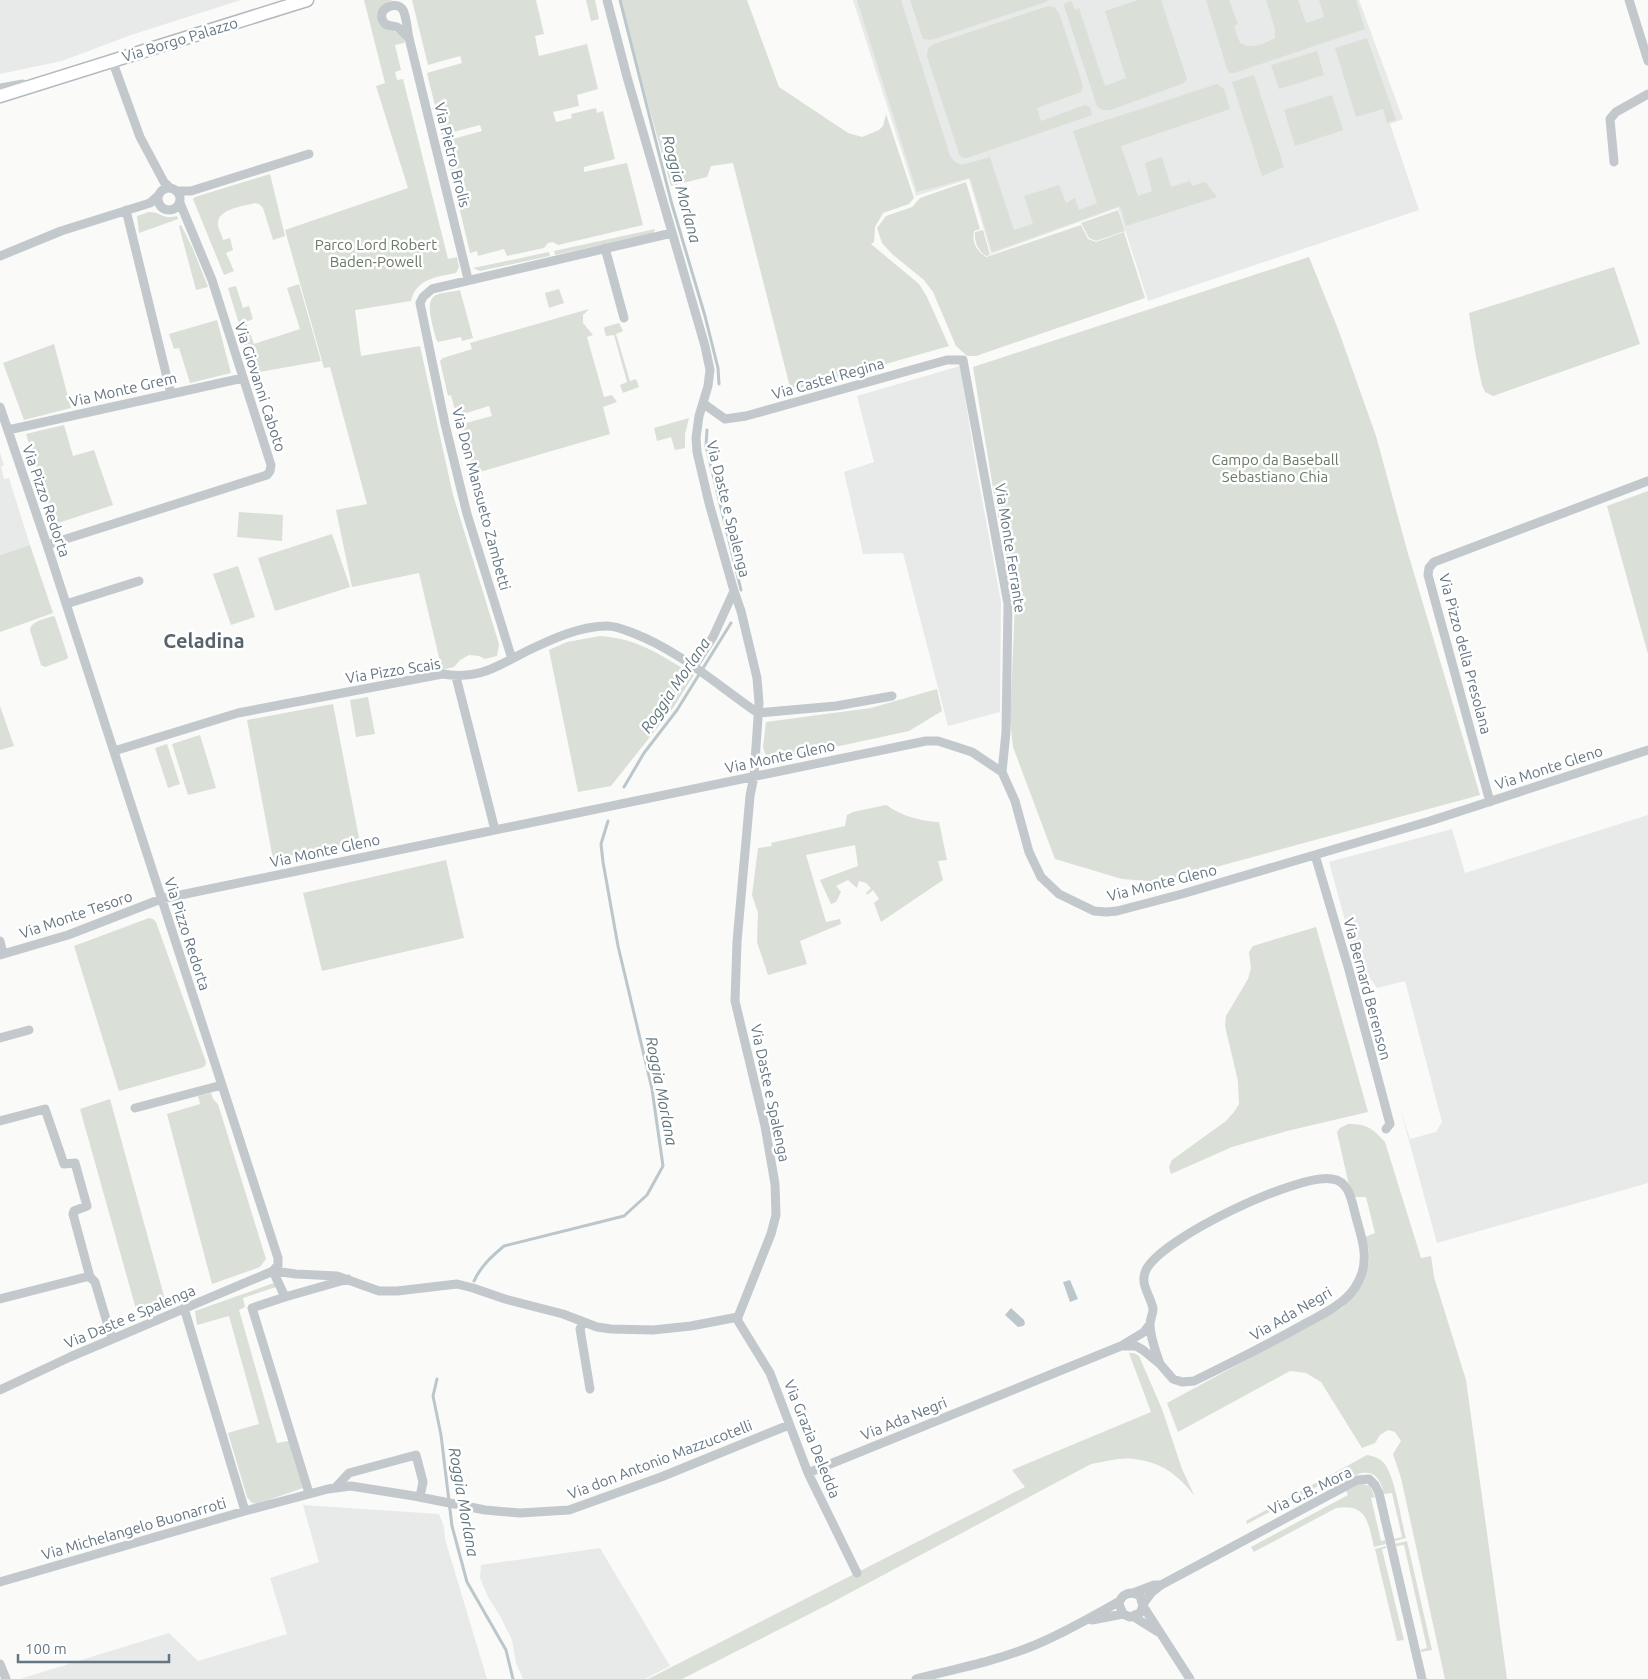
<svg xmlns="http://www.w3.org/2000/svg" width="1648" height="1679" viewBox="0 0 1648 1679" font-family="Ubuntu,sans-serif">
	<rect width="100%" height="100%" fill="#fafaf8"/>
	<path fill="#e8e9e9" d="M 0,0 L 241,0 L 131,35 L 62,61 L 0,74 Z
		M 853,0 L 1359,0 L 1403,119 L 1390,124 L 1419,210 L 1148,301 L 1118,208 L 991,254 L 969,179 L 916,196 Z
		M 960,366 L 977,472 L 1001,602 L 1000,712 L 948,726 L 903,553 L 863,554 L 844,472 L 874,462 L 857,396 Z
		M 0,453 L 4,465 L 1,467 L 4,479 L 9,478 L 30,545 L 0,555 Z
		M 1648,815 L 1648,1183 L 1437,1243 L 1400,1108 L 1410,1139 L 1436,1132 L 1442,1122 L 1405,981 L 1377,988 L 1355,957 L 1329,862 L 1452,829 L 1465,873 Z
		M 303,1505 L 439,1514 L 444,1527 L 445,1539 L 487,1679 L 20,1679 L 169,1633 L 198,1661 L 287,1634 L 270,1578 L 319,1562 Z
		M 600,1548 L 670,1666 L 645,1679 L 523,1679 L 516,1663 L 512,1640 L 500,1616 L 488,1597 L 480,1578 L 481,1565 Z"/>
	<path fill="#dadfd7" d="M 364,0 L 394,0 C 385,2 381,6 377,14 C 384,39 396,24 405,40 L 404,43 L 395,45 L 401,70 L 395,72 L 397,80 L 403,79 L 448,259 L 457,257 L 459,267 L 456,273 C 436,277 416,279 411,301 L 355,310 L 361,356 L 420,346 L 453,495 L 499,644 L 497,656 L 485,659 L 479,656 L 469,655 L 460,660 L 454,667 L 442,670 L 419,573 L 352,587 L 336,510 L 367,504 L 330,367 L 324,368 L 285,230 L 408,188 L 376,86 L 385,83 Z
		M 412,0 L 536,0 L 544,34 L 535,36 L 539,56 L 587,44 L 598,89 L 577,95 L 579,106 L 553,112 L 556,122 L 572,118 L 571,114 L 596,108 L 597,113 L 603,111 L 615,159 L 584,167 L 584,172 L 627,163 L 643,225 L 558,245 L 553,242 L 548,243 L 544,248 L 507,256 L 504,249 L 478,256 L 477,251 L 470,253 L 444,143 L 449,142 L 449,140 L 482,131 L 480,125 L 442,135 L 427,73 L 462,63 L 460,56 L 428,65 Z
		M 586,0 L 595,0 L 599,19 L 591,21 Z
		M 621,0 L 747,0 L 779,87 L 848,133 L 862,137 L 879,130 L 883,126 L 886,114 L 914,198 L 909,204 L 883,213 L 875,227 L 874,242 L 871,244 L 919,284 L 927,297 L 949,346 L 791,391 L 733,163 L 711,166 L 707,177 L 671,186 L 647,100 Z
		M 857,0 L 901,0 L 950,156 L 955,162 L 962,165 L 990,157 L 1014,230 L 1033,224 L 1024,196 L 1059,185 L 1066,203 L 1075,198 L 1079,210 L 1097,203 L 1073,131 L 1217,84 L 1224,89 L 1230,109 L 1121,146 L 1138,196 L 1152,191 L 1145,163 L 1162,157 L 1171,187 L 1190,181 L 1192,186 L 1205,182 L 1217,197 L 1126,226 L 1120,206 L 992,252 L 970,178 L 917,192 Z
		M 910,0 L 1048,0 L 1046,2 L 931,40 L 923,39 Z
		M 1138,0 L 1161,0 L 1187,79 L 1184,83 L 1111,110 L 1102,110 L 1097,106 L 1064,6 L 1065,3 L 1071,1 L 1075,10 L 1079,8 L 1105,86 L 1126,78 L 1105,11 Z
		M 1206,0 L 1229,0 L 1238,24 L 1234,26 L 1240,43 C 1252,50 1264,44 1275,38 L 1275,29 L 1266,0 L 1298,0 L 1306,23 L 1324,17 L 1319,0 L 1356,0 L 1365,29 L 1234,73 L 1230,73 L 1227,69 Z
		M 1048,6 L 1054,7 L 1059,13 L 1083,86 L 1081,92 L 1037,108 L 1041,121 L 1085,105 L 1090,107 L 1092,115 L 967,158 L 962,158 L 959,154 L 927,56 L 928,48 L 934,44 Z
		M 1367,38 L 1396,120 L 1387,123 L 1383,109 L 1356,117 L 1335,48 Z
		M 1317,51 L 1324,75 L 1279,89 L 1271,65 Z
		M 1254,75 L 1284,167 L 1262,176 L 1232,82 Z
		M 1332,95 L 1343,130 L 1295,146 L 1284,110 Z
		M 270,174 L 285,236 L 273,240 L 263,208 L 259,204 L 255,203 C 244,206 217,209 218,224 C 218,229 222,235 223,240 L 230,238 L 233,250 L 226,253 L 234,271 L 224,275 L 193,199 L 195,197 Z
		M 966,182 L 980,229 L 974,231 C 972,243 976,250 986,257 L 1081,225 L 1088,239 L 1096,242 L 1124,232 L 1145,298 L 976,356 L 967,356 L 956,346 L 933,292 L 924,280 L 892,254 L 882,243 L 877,228 L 886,216 L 912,207 L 920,198 Z
		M 1118,210 L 1125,231 L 1096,241 L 1089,238 L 1081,223 Z
		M 149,212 C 162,212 162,220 177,216 L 178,219 L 139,233 L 137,216 Z
		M 181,225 L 193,249 L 208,287 L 196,290 L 179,226 Z
		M 655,229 L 654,232 L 651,234 L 555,255 L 554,251 Z
		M 983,230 L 990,255 L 986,256 C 978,250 974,242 975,232 Z
		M 549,252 L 550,256 L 480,271 L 473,268 Z
		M 1309,257 L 1338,329 L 1376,436 L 1407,550 L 1480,795 L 1161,882 L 1122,879 L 1055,859 L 1013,747 L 1010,719 L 1015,604 L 995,500 L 973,367 Z
		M 1614,267 L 1640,344 L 1493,396 L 1485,392 L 1482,385 L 1476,357 L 1469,313 Z
		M 299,284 L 321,361 L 254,373 L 228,288 L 236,286 L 243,308 L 249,306 L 253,319 L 246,322 L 254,344 L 300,329 L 287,288 Z
		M 559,289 L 564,303 L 549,308 L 545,293 Z
		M 460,290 L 473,338 L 462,341 L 461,337 L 438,342 L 436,339 C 434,328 423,301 436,295 C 443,292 452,292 460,290 Z
		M 589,309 L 583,315 L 583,323 L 593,335 L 587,337 L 604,397 L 612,395 L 617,402 L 603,407 L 610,434 L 473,474 L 462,424 L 492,416 L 489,406 L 460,415 L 458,410 L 454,407 L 451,395 L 448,396 L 440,361 L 443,358 L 472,349 L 470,343 Z
		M 217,320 L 231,373 L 190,383 L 179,348 L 174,349 L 169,334 Z
		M 619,323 L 623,331 L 616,334 L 630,381 L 635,379 L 637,381 L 639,387 L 623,393 L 620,385 L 627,382 L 614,335 L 606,336 L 604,329 L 605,327 Z
		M 54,344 L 71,408 L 24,420 L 3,363 Z
		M 689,418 L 685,434 L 685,448 L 675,450 L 671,437 L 657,441 L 654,428 Z
		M 64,425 L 73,456 L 94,450 L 113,505 L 55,524 L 26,434 Z
		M 1648,491 L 1648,654 L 1607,506 Z
		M 239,512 L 283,515 L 282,541 L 237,537 Z
		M 332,534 L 350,587 L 275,611 L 258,558 Z
		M 30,545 L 53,613 L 0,632 L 0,555 Z
		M 238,566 L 255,617 L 231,625 L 213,574 Z
		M 53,616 L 55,617 L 68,657 L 67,659 L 45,667 L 41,665 L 30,630 C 31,621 45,619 53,616 Z
		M 600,636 C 640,639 660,655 694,675 L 673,708 L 611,786 L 578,792 L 549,650 L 567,642 Z
		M 937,689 L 942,711 L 909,731 L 775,760 L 766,757 L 763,747 L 766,722 L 871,708 Z
		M 368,697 L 375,734 L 356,737 L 350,700 Z
		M 333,704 L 360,843 L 273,859 L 247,720 Z
		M 0,706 L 14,746 L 0,750 Z
		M 200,735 L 216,788 L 188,795 L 172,744 Z
		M 167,744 L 180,784 L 168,788 L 155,748 Z
		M 886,805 C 902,816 919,821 939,822 L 947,860 L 938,861 L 943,880 L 881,922 L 874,903 L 879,899 L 873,890 L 867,895 L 866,893 L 871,888 L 866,883 L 859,881 L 857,888 L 848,880 L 836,886 L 841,892 L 836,902 L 831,904 L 820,880 L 858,866 L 855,845 L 806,855 L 826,922 L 840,919 L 841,924 L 800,941 L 807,964 L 768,975 L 757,942 L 758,913 L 752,895 L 758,848 L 772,846 L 771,843 L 845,826 L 847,815 L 853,812 Z
		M 446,860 L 464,938 L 322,971 L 303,893 Z
		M 149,918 L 153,919 L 156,922 L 206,1062 L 205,1066 L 201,1068 L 119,1091 L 74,946 Z
		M 1316,927 L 1368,1112 L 1287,1131 L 1232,1147 L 1171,1174 L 1169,1167 L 1172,1160 L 1226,1121 L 1234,1112 L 1239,1104 L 1238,1081 L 1225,1026 L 1226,1016 L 1248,979 L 1251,968 L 1249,952 L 1253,946 Z
		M 211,1093 L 213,1099 L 218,1104 L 266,1259 L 260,1267 L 212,1284 L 167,1114 L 200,1104 L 198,1096 Z
		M 110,1099 L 167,1307 L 139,1320 L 80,1109 Z
		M 1348,1124 C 1367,1124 1372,1128 1385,1142 L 1421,1258 L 1431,1256 L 1434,1277 L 1466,1380 L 1507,1679 L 1445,1679 L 1401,1478 L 1393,1454 L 1401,1441 L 1395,1432 L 1388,1430 L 1380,1435 L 1375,1443 L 1362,1448 L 1321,1382 L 1306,1373 L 1290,1371 L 1178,1432 L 1167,1403 L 1342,1308 C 1356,1293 1371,1274 1369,1252 C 1369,1247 1366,1242 1365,1237 L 1375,1233 L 1366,1197 L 1355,1197 L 1348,1181 L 1337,1132 L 1340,1128 Z
		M 274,1283 L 276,1287 L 243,1298 L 245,1307 L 239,1310 L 277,1443 L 289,1441 L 303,1488 L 257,1504 L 252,1503 L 247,1497 L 228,1433 L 259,1424 L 229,1316 L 197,1325 L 195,1311 Z
		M 1129,1353 L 1134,1353 L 1139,1356 L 1162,1409 L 1182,1469 L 1194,1495 C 1177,1474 1161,1462 1134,1459 C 1121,1457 1104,1462 1091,1464 L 829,1604 L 682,1679 L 648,1679 L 1025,1487 L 1012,1470 L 1151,1412 Z
		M 1367,1455 C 1374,1456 1379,1458 1384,1463 C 1395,1476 1401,1520 1406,1538 L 1395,1541 L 1394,1539 L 1402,1537 L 1392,1493 L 1384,1494 C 1377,1462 1358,1473 1337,1484 L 1333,1478 L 1247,1524 L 1246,1521 Z
		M 1360,1483 L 1370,1486 L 1375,1497 L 1371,1498 L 1381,1541 L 1385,1540 L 1386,1544 L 1374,1547 C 1368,1522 1367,1503 1336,1508 L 1254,1552 L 1251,1547 L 1348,1495 L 1346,1491 Z
		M 1407,1541 L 1432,1650 L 1421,1652 L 1420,1650 L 1427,1648 L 1404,1545 L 1396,1546 L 1395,1544 Z
		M 1386,1546 L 1386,1548 L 1382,1549 L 1404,1640 L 1397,1641 L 1375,1549 Z"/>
	<path fill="#bbc7cb" d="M 1070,1280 L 1078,1299 L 1070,1302 L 1063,1282 Z
		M 1011,1308 L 1024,1320 L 1025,1324 L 1023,1326 L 1018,1327 L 1005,1315 Z"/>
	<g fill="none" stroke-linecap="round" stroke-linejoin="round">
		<path stroke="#bbc7cb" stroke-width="3" d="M 620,0 L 671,201 L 705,316 L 718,368 L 719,384
			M 707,430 L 706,446 L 741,590
			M 624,787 L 644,753 L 677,710 L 731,623
			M 474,1281 C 481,1266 491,1257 504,1246 L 624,1216 L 647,1195 L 663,1166 L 652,1089 L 618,946 L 603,862 L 601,844 L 608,821
			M 437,1379 L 433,1396 L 441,1435 L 452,1526 L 467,1582 L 506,1650 L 513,1679"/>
		<defs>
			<path id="secondary" d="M 0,96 L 307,0"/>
		</defs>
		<use href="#secondary" stroke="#b3babf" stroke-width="15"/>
		<path stroke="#c3c8cc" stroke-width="9" d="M 607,0 L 627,77 L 705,346 L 710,370 L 708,386 L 699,416 L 696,438 L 697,452 L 709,503 L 734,591 L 741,611 L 757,678 L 759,703 L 754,776 L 750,796 L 737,942 L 735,1001 L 765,1126 L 775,1184 L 776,1215 L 771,1234 L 738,1317
			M 1629,0 L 1648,61
			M 409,38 C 405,35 401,29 397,27 C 391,25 386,27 383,21 C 376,8 397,0 403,10 C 407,18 407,30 409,38 L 468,279
			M 112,60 L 140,137 L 164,182 L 170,188
			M 0,88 L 23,84
			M 1614,162 L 1610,119 L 1616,112 L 1648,94
			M158 199a11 11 0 1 1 22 0a11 11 0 1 1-22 0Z
			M 176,191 L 191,191 L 309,154
			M 126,210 L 171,394
			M 605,248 L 624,318
			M 0,256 L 61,231 L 150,203 L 158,196
			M 704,404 L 725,419 L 746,416 L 947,360 L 963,360 L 1008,604 L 1006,732 L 1002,772
			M 0,407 L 47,545 L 278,1258 L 278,1265 L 273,1271
			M 8,430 L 243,378
			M 47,545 L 267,475 L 270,471 L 271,465 L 212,280 L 180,203
			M 66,604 L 139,581
			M 512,659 L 467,514 L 445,424 L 420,303 L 423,297 L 432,289 L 672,233
			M 694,666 L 713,637 L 734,591
			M 456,677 L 495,830
			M 114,751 L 238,713 L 442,674 C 480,680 495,667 527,651 C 552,639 580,626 607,626 C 616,626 625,630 633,633 C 680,651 717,685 758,713 L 836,706 L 892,696
			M 1490,802 L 1428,575 L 1429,568 L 1434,562 L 1648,481
			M 1315,855 L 1349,970 L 1390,1124 L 1386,1129
			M 0,941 L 3,954
			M 0,955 L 68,935 L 161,899 L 926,741 L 938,741 L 972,752 L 1002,772 L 1015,801 L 1029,852 L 1041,877 L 1059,894 L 1094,911 L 1106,912 L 1117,911 L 1182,894 L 1430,821 L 1648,750
			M 0,1038 L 29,1030
			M 135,1108 L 222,1085
			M 0,1121 L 45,1109 L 64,1164 L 75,1163 L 87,1206 L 74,1211 L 73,1214 L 90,1277
			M 273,1271 L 285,1297 L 252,1308 L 309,1493
			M 285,1297 L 348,1279
			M 0,1299 L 86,1277 L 90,1277 L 95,1282 L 112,1339
			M 184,1308 L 245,1511
			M 738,1317 L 738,1321 L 770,1373 L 808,1473 L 857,1573
			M 583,1323 L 580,1329 L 590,1389
			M 1121,1346 L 1136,1346 L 1143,1350 L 1160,1364 L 1173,1379 L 1182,1382 L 1194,1381 C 1233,1362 1271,1343 1308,1322 C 1321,1315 1336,1308 1346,1298 C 1354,1291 1359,1282 1362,1273 C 1368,1254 1361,1236 1356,1217 C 1352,1203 1350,1181 1332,1179 C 1298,1173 1161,1238 1146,1270 C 1139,1284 1151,1296 1153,1309 C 1153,1315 1150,1319 1150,1324 C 1150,1338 1156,1352 1160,1364
			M 0,1390 L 70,1357 L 273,1271 L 296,1274 L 337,1276 L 379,1291 L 397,1291 L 457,1284 L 473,1288 L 505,1299 L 563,1314 L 597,1327 L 611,1329 L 653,1330 L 691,1326 L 738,1317
			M 808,1473 L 1121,1346 L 1144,1332 L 1150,1324
			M 335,1488 L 349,1473 L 416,1455 L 423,1482 L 420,1497
			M 0,1582 L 245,1511 L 328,1489 L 351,1486 L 414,1496 L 485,1510 L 520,1513 L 569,1510 L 661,1477 L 789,1425
			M 1133,1593 L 1154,1585 L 1159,1585
			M 1143,1604 L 1151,1593 L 1161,1585 L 1357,1480 L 1369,1479 L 1375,1485 L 1379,1493 L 1422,1679
			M 1143,1606 L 1140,1613 L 1130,1617 L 1123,1614 L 1119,1604 C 1121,1594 1131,1590 1140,1596 L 1143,1606 L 1190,1679
			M 1134,1617 L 1158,1632
			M 1092,1620 L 1123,1614
			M 0,1664 L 6,1679
			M 916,1679 C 955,1669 997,1661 1035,1645 C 1064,1633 1092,1617 1120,1601"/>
		<use href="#secondary" stroke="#fff" stroke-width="12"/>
	</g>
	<g text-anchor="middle" stroke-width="5" stroke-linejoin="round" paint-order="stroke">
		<g font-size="15" fill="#657683" stroke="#fff">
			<text transform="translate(180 40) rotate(-17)" y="5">Via Borgo Palazzo</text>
			<text transform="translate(452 155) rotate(76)" y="5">Via Pietro Brolis</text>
			<text transform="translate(828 379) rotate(-16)" y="5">Via Castel Regina</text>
			<text transform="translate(260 387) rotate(72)" y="5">Via Giovanni Caboto</text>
			<text transform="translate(123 390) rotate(-13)" y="5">Via Monte Grem</text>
			<text transform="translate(481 499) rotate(75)" y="5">Via Don Mansueto Zambetti</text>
			<text transform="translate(46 501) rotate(71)" y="5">Via Pizzo Redorta</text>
			<text transform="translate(728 509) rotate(76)" y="5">Via Daste e Spalenga</text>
			<text transform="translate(1010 548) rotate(81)" y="5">Via Monte Ferrante</text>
			<text transform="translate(1465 654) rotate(75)" y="5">Via Pizzo della Presolana</text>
			<text transform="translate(393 671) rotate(-9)" y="5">Via Pizzo Scais</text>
			<text transform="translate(780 757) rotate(-12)" y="5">Via Monte Gleno</text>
			<text transform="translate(1549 768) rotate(-18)" y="5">Via Monte Gleno</text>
			<text transform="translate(325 851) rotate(-12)" y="5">Via Monte Gleno</text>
			<text transform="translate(1162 883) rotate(-14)" y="5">Via Monte Gleno</text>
			<text transform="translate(76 915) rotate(-19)" y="5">Via Monte Tesoro</text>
			<text transform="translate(187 934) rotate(72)" y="5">Via Pizzo Redorta</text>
			<text transform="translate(1367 989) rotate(75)" y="5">Via Bernard Berenson</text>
			<text transform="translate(770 1093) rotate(78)" y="5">Via Daste e Spalenga</text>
			<text transform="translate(1291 1314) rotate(-30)" y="5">Via Ada Negri</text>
			<text transform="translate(130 1317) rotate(-23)" y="5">Via Daste e Spalenga</text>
			<text transform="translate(904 1419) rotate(-22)" y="5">Via Ada Negri</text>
			<text transform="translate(812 1439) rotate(68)" y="5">Via Grazia Deledda</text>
			<text transform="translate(660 1460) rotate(-21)" y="5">Via don Antonio Mazzucotelli</text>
			<text transform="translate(1310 1491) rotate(-26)" y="5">Via G.B. Mora</text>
			<text transform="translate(134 1529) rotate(-16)" y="5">Via Michelangelo Buonarroti</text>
		</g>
		<g font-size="15" fill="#687a64" stroke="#fff">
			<text x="376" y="250">Parco Lord Robert<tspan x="376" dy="17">Baden-Powell</tspan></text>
			<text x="1275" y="465">Campo da Baseball<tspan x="1275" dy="17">Sebastiano Chia</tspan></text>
		</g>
		<g font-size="16" font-style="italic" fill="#60757c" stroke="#fff">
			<text transform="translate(682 189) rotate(75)" y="6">Roggia Morlana</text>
			<text transform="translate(675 685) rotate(-56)" y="6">Roggia Morlana</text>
			<text transform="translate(662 1091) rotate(79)" y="6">Roggia Morlana</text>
			<text transform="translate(464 1502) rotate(80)" y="6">Roggia Morlana</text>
		</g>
		<g font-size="20" font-weight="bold" fill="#57646e" stroke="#fff">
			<text x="204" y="648">Celadina</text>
		</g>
	</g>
	<path d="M18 1654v8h151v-8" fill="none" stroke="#657683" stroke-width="2.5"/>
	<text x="25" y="1654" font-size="15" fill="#657683" stroke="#ffffff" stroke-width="4" paint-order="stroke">100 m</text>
</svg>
